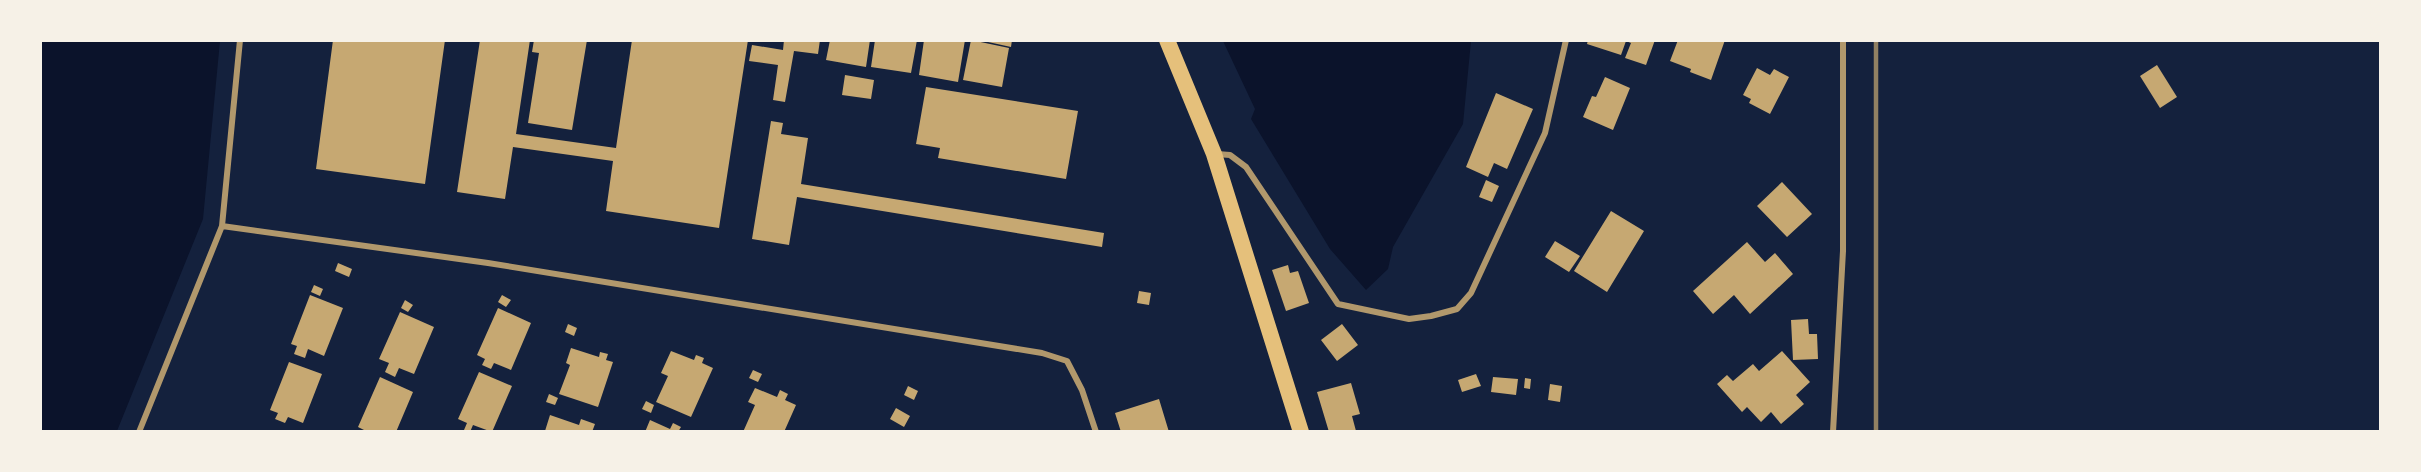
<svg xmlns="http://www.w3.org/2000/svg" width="2421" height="472" viewBox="0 0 2421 472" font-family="'Asap Condensed',sans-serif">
	<rect width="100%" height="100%" fill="#14213d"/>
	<path fill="#0b132b" d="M 40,41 L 220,41 L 203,219 L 117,431 L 41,431 Z
		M 1223,41 L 1471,41 L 1463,124 L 1393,247 L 1388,269 L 1366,290 L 1330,249 L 1251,119 L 1255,109 Z"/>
	<path fill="#c6a872" d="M 333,40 L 445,40 L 425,184 L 316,169 Z
		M 480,40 L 530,40 L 516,134 L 616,148 L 632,40 L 748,40 L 719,228 L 606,211 L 613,161 L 513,147 L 505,199 L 457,192 Z
		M 534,40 L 587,40 L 572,130 L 528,123 L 539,53 L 532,52 Z
		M 784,40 L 820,40 L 818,54 L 794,51 L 785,102 L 773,100 L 778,65 L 749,61 L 752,45 L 783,50 Z
		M 830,40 L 870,40 L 866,67 L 826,60 Z
		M 875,40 L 917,40 L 911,73 L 871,67 Z
		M 924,40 L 965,40 L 958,82 L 919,75 Z
		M 971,40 L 1009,48 L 1002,87 L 963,80 Z
		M 979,40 L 1012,40 L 1011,47 Z
		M 1588,40 L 1655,40 L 1646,65 L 1625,58 L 1631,43 L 1626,41 L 1621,55 L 1587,44 Z
		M 1678,40 L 1725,40 L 1711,80 L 1690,72 L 1691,69 L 1670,61 Z
		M 2157,65 L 2177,97 L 2160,108 L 2140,76 Z
		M 1757,68 L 1770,75 L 1774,69 L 1789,77 L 1770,114 L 1749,103 L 1751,99 L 1743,95 Z
		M 845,75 L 874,80 L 871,99 L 842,95 Z
		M 1605,77 L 1630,88 L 1613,130 L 1583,117 L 1592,96 L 1596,97 Z
		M 926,87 L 1078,111 L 1066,179 L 938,158 L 940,148 L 916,144 Z
		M 1496,93 L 1533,109 L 1507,169 L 1494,163 L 1488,177 L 1466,167 Z
		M 771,121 L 783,123 L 781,134 L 808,138 L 801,184 L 1104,233 L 1102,247 L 797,197 L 789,245 L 752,239 Z
		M 1486,180 L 1499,186 L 1492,202 L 1479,197 Z
		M 1782,182 L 1812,214 L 1787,237 L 1757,206 Z
		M 1611,211 L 1644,231 L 1607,292 L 1574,271 Z
		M 1555,241 L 1580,256 L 1569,272 L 1545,257 Z
		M 1747,242 L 1765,262 L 1775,253 L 1793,274 L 1750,314 L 1734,295 L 1713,314 L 1693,291 Z
		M 338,263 L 352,269 L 349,277 L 335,271 Z
		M 1288,265 L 1290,273 L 1298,271 L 1309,303 L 1286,311 L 1272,270 Z
		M 314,285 L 323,289 L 320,296 L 311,292 Z
		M 1139,291 L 1151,293 L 1149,305 L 1137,303 Z
		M 310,295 L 343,308 L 324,356 L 308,349 L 305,358 L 294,354 L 297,346 L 291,344 Z
		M 502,295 L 511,300 L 506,307 L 498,302 Z
		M 405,300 L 413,305 L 408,312 L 401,308 Z
		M 498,308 L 531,323 L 511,370 L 494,363 L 491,369 L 482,365 L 485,359 L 477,355 Z
		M 400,312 L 434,327 L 414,374 L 399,368 L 395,377 L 385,372 L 389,363 L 379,359 Z
		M 1808,319 L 1809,334 L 1817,334 L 1818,359 L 1793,360 L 1791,320 Z
		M 568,324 L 577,328 L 574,336 L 565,332 Z
		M 1342,324 L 1358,345 L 1337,361 L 1321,340 Z
		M 571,348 L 599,357 L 600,352 L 608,354 L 606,360 L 613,362 L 598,407 L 559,394 L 570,365 L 566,363 Z
		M 671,351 L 694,360 L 696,355 L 704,358 L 702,363 L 713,368 L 691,417 L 656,402 L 668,376 L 661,373 Z
		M 1782,351 L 1810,382 L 1796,395 L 1804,404 L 1781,424 L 1771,412 L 1761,422 L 1747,407 L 1742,412 L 1717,384 L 1727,375 L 1733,381 L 1753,364 L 1759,371 Z
		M 289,362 L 322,374 L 303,423 L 288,417 L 285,423 L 275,419 L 278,413 L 270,410 Z
		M 753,370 L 762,374 L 758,382 L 749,378 Z
		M 479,372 L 512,386 L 492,432 L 473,425 L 470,432 L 464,430 L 467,423 L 458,419 Z
		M 1476,374 L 1481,386 L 1462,392 L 1458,380 Z
		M 380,377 L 413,392 L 396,432 L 368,432 L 358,427 Z
		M 1493,377 L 1518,379 L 1516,395 L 1491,392 Z
		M 1525,378 L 1531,379 L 1530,389 L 1524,388 Z
		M 1351,383 L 1360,414 L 1352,416 L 1356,431 L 1329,432 L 1317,392 Z
		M 1550,384 L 1562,386 L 1560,402 L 1548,400 Z
		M 908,386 L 918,391 L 914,400 L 904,395 Z
		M 755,388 L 777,397 L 780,390 L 788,394 L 785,400 L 796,405 L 784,432 L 743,432 L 755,405 L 748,402 Z
		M 549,394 L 558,398 L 555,405 L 546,402 Z
		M 1159,399 L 1169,432 L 1121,432 L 1115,413 Z
		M 646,401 L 654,405 L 651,413 L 642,409 Z
		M 896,408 L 910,416 L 904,427 L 890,419 Z
		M 550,415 L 579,425 L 581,419 L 595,424 L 592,432 L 547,432 L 545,431 Z
		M 650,420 L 670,429 L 673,423 L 681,427 L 678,432 L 645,432 Z"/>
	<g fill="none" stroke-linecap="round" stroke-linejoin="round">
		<path stroke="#b1986c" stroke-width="6" d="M 1217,154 L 1230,155 L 1246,167 L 1338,304 L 1409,319 L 1431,316 L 1457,309 L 1471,293 L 1545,133 L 1566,40
			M 222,226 L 488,263 L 1042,353 L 1067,361 L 1082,390 L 1096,432
			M 139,432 L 222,226 L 240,40
			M 1833,432 L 1843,251 L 1843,40"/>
		<path stroke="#e5c07b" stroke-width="16" d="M 1167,40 L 1214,154 L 1301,432"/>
		<path stroke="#918062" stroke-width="4.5" d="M 1876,40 L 1876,432"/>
	</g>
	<rect width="2421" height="472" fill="none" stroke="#f6f1e7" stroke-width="84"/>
</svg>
